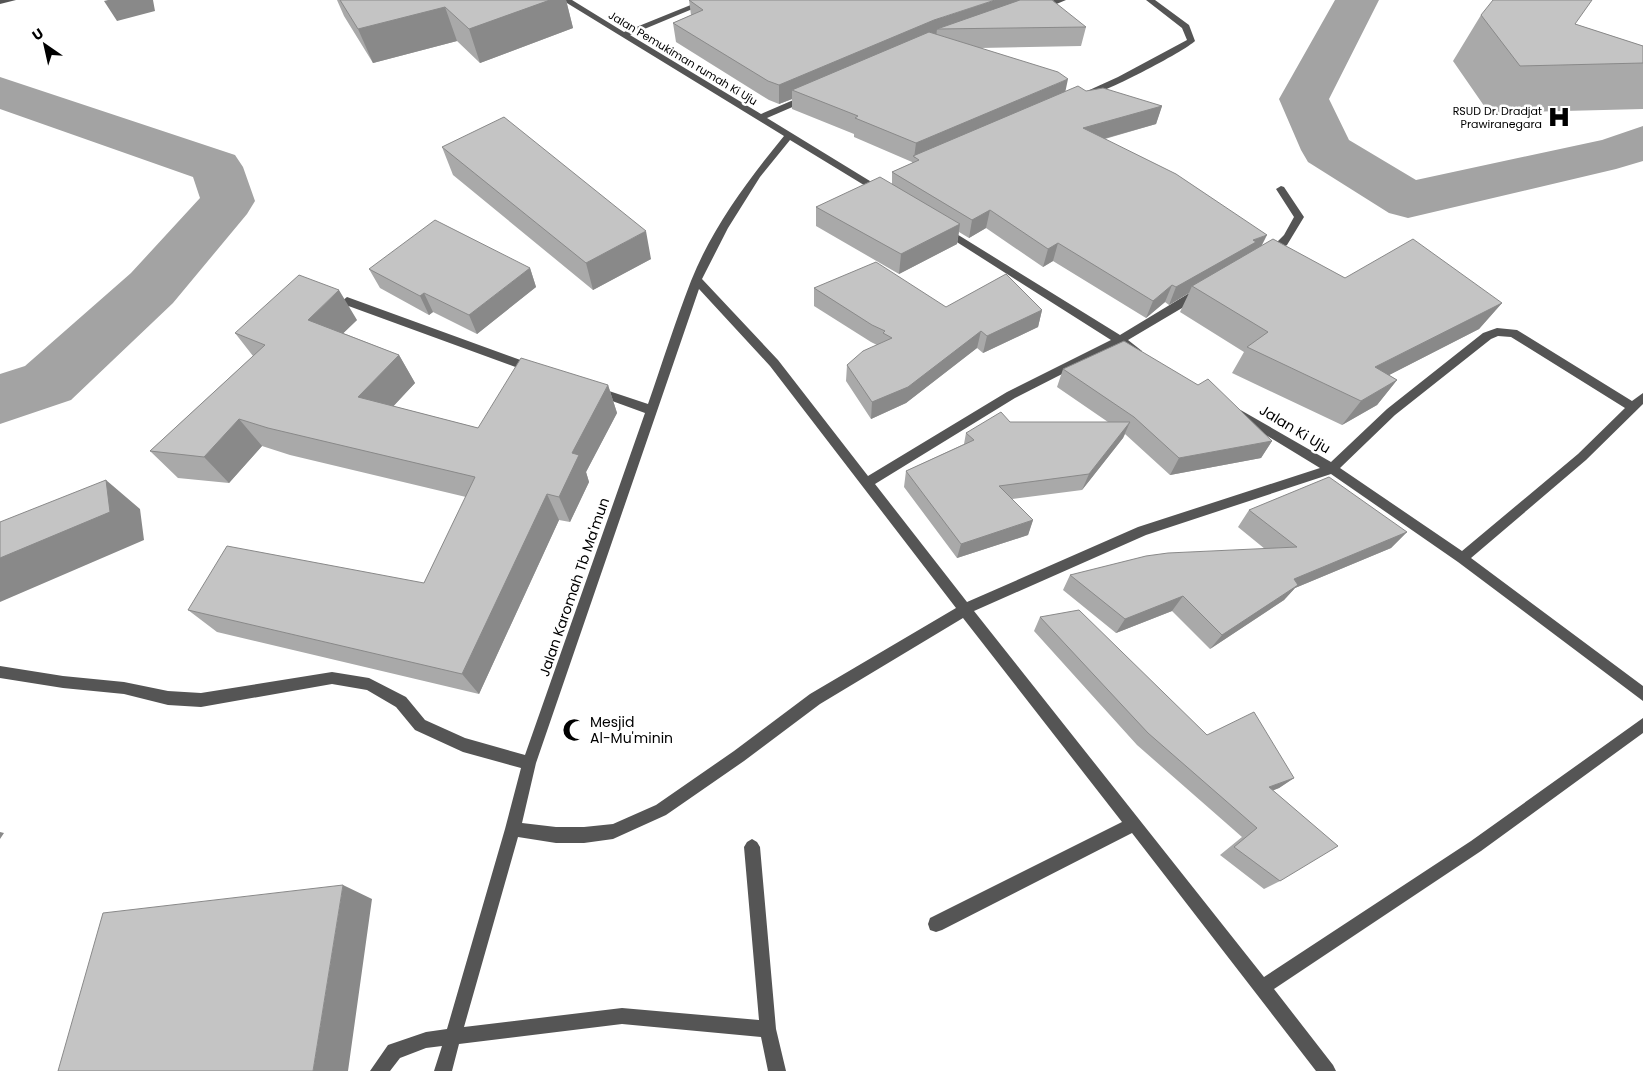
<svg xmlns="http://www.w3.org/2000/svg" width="1643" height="1071" viewBox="0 0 1643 1071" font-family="Poppins,sans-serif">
	<rect width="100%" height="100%" fill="#fff"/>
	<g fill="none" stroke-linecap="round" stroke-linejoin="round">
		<path fill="#a3a3a3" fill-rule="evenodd" d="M 1335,0 L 1379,0 L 1329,99 L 1349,140 L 1416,180 L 1602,140 L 1643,126 L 1643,161 L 1616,169 L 1408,218 L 1389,213 L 1308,162 L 1301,150 L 1279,99 Z
			M 0,77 L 235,155 L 243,167 L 255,201 L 247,214 L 173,303 L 71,400 L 0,424 L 0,374 L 25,366 L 131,273 L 200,198 L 193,177 L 0,109 Z"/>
		<path fill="#555" fill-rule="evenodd" d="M 0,0 L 16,0 L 0,4 Z
			M 562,0 L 572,0 L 624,32 L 703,0 L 714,0 L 630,35 L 761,114 L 805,95 L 811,95 L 811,99 L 767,118 L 883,189 L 883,193 L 877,193 L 790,140 L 760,177 L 728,228 L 702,279 L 778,360 L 868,476 L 1007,392 L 1111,340 L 941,232 L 941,228 L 947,228 L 1120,335 L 1196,289 L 1204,289 L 1205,292 L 1204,295 L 1128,340 L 1142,351 L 1141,354 L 1133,354 L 1119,345 L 1015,398 L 875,484 L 967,602 L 1138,527 L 1320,468 L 1233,415 L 1231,412 L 1237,408 L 1331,462 L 1387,409 L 1483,333 L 1497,328 L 1517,330 L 1632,401 L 1643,393 L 1643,404 L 1586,460 L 1471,558 L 1643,686 L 1643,701 L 1458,562 L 1331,474 L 1146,535 L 974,611 L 1264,977 L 1471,841 L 1643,718 L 1643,733 L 1481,851 L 1274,989 L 1333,1065 L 1336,1071 L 1316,1071 L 1132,833 L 942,930 L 936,932 L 930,930 L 928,924 L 930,918 L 1122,822 L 963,618 L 820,704 L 744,761 L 666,815 L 613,839 L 584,843 L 556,843 L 518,837 L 464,1027 L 622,1008 L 759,1020 L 744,847 L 747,842 L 752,839 L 757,842 L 760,847 L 776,1029 L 786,1071 L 768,1071 L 761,1037 L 622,1024 L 459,1044 L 452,1071 L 434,1071 L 442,1046 L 426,1048 L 400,1058 L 390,1071 L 370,1071 L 388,1045 L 426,1032 L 447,1029 L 505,829 L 521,768 L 463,752 L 415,730 L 396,707 L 367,690 L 332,684 L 201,707 L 168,705 L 124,694 L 63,688 L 0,678 L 0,666 L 63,676 L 124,682 L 168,691 L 201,693 L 332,672 L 369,678 L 406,697 L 425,720 L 465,738 L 525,755 L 645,413 L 593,394 L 591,391 L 597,387 L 648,404 C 662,364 675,322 691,281 C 712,228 748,180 784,136 ZM 699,289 L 770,366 L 956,608 L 810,694 L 734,751 L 656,805 L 613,824 L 584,827 L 556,827 L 522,823 L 536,763 ZM 1498,336 L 1511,337 L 1625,408 L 1578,454 L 1462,551 L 1340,468 L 1395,415 L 1491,339 Z
			M 1054,0 L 1066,0 L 1042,10 L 1035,8 Z
			M 1146,0 L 1155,0 L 1189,25 L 1195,41 C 1185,51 1096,98 1085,96 L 1085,92 L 1118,77 L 1187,40 L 1182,28 Z
			M 1281,186 L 1284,187 L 1304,217 L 1287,245 L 1270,257 L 1265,254 L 1284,235 L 1294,217 L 1276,189 Z
			M 347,297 L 537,366 L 539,369 L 533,373 L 529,372 L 343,304 L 342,301 Z"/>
	</g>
	<path fill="#a9a9a9" d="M 337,0 L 566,0 L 573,28 L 480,63 L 457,41 L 373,63 L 344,16 Z
		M 689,0 L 1086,27 L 1081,46 L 980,48 L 1065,92 L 1086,91 L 1162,106 L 1156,124 L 1105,139 L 1262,246 L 1345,278 L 1502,303 L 1479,329 L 1389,375 L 1397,380 L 1377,405 L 1342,425 L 1232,373 L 1244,352 L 1180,312 L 1189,293 L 1169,305 L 1165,302 L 1146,318 L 1053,261 L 1043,267 L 986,228 L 969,238 L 959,232 L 957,244 L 899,274 L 816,226 L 816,207 L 892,184 L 892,172 L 912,163 L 912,162 L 854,137 L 854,134 L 792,109 L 792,99 L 779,104 L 769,100 L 676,42 L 673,23 L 691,15 Z
		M 1481,15 L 1575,24 L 1643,46 L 1643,109 L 1489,113 L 1453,61 Z
		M 442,147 L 651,259 L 593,290 L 453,175 Z
		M 530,268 L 536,287 L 477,334 L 433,312 L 429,315 L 380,288 L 369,269 Z
		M 814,288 L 946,307 L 1042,310 L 1038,327 L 983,353 L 977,348 L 906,403 L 871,419 L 846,381 L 847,365 L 877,345 L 871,342 L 814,306 Z
		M 357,320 L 343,333 L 399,355 L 415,383 L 393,406 L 478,428 L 608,385 L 617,413 L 586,472 L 589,482 L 570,522 L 559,520 L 479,694 L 217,632 L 188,610 L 424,583 L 466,497 L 290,455 L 262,446 L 229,483 L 178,478 L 150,451 L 253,356 L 235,333 Z
		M 1063,369 L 1272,441 L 1261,458 L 1170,475 L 1125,434 L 1123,438 L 1082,490 L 1012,499 L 1033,520 L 1028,535 L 957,558 L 904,487 L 906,471 L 964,444 L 966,433 L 1010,422 L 1108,422 L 1057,387 Z
		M 1249,510 L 1407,532 L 1391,548 L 1295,588 L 1284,600 L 1210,649 L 1172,611 L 1116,633 L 1063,590 L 1070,575 L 1265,549 L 1238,527 Z
		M 1040,617 L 1207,735 L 1294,778 L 1279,788 L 1273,790 L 1280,881 L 1264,889 L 1220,855 L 1242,837 L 1137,745 L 1034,631 Z"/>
	<path fill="#898989" d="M 108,0 L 153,0 L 155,11 L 117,21 L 104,1 Z
		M 545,0 L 566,0 L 573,28 L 480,63 L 469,29 Z
		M 995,0 L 1032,0 L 937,29 L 936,38 L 792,90 L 792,99 L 779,104 L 779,85 L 934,20 Z
		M 445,7 L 457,41 L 373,63 L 358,29 Z
		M 1068,79 L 1064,98 L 914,158 L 916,143 Z
		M 1162,106 L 1156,124 L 1078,146 L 1083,128 Z
		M 990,210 L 986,228 L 969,238 L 972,220 Z
		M 960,224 L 957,244 L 899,274 L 901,254 Z
		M 646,231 L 651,259 L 593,290 L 586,263 Z
		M 1267,235 L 1258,253 L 1192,286 L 1189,293 L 1169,305 L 1176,287 L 1253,240 Z
		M 1058,243 L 1053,261 L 1043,267 L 1048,249 Z
		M 530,268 L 536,287 L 477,334 L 469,315 Z
		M 1172,285 L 1165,302 L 1146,318 L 1153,301 Z
		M 339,290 L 357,320 L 327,349 L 308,320 Z
		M 424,293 L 433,312 L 429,315 L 420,296 Z
		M 1502,303 L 1479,329 L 1356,392 L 1375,367 Z
		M 1042,310 L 1038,327 L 983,353 L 987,336 Z
		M 981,331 L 977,348 L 906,403 L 871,419 L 872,402 Z
		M 399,355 L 415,383 L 376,425 L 358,397 Z
		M 1397,380 L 1377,405 L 1342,425 L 1361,401 Z
		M 608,385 L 617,413 L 586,472 L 589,482 L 570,522 L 559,497 L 572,453 Z
		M 239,419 L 262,446 L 229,483 L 204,457 Z
		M 1130,422 L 1123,438 L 1082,490 L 1089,474 Z
		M 1272,441 L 1261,458 L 1170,475 L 1179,458 Z
		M 106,480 L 140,509 L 144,540 L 0,602 L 0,558 Z
		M 547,494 L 559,520 L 479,694 L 462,674 Z
		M 1033,520 L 1028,535 L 957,558 L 961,544 Z
		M 1407,532 L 1391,548 L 1295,588 L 1284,600 L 1210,649 L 1222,635 L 1294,579 Z
		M 1183,596 L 1172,611 L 1116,633 L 1125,619 Z
		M 1294,778 L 1279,788 L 1255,798 L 1269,787 Z
		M 0,832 L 4,833 L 0,839 Z
		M 343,885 L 372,899 L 348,1071 L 313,1071 Z"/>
	<path fill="#c4c4c4" stroke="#898989" d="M 340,0 L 550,0 L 469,29 L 445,7 L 358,29 Z
		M 689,0 L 995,0 L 934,20 L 779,85 L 768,81 L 673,23 L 703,10 Z
		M 1020,0 L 1052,0 L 1086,27 L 937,29 Z
		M 1493,0 L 1592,0 L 1575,24 L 1643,46 L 1643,63 L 1520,66 L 1481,15 Z
		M 929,32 L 1058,72 L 1068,79 L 916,143 L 855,118 L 858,116 L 792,90 Z
		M 1078,86 L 1086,91 L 1103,88 L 1162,106 L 1083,128 L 1176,174 L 1267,235 L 1253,240 L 1256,242 L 1176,287 L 1172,285 L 1153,301 L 1058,243 L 1048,249 L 990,210 L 972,220 L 892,172 L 919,160 L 913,156 Z
		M 504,117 L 646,231 L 586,263 L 442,147 Z
		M 880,177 L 960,224 L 901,254 L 816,207 Z
		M 435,220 L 530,268 L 469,315 L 424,293 L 420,296 L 369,269 Z
		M 1273,239 L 1345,278 L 1413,239 L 1502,303 L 1375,367 L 1397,380 L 1361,401 L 1247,347 L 1268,332 L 1192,286 Z
		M 876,262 L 946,307 L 1006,274 L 1042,310 L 987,336 L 981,331 L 908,387 L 872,402 L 847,365 L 863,351 L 892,338 L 883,333 L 885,331 L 872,325 L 814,288 Z
		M 299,275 L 339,290 L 308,320 L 399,355 L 358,397 L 478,428 L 521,358 L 608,385 L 572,453 L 579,455 L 559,497 L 547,494 L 462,674 L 188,610 L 227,546 L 424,583 L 475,477 L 268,428 L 239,419 L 204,457 L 150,451 L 265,345 L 235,333 Z
		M 1124,341 L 1198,385 L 1208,379 L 1272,441 L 1179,458 L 1134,417 L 1063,369 Z
		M 1001,412 L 1010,422 L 1130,422 L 1089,474 L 999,486 L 1033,520 L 961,544 L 906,471 L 974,440 L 966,433 Z
		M 1329,477 L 1407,532 L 1294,579 L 1298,585 L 1222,635 L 1183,596 L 1125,619 L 1070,575 L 1146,556 L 1168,553 L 1297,547 L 1249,510 Z
		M 106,480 L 110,512 L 0,558 L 0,522 Z
		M 1079,610 L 1207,735 L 1254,712 L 1294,778 L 1269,787 L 1338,846 L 1280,881 L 1234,847 L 1257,828 L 1148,733 L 1040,617 Z
		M 343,885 L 313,1071 L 58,1071 L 103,913 Z"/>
	<defs>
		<symbol id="hospital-bare" viewBox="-9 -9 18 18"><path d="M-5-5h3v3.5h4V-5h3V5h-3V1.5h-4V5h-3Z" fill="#000" stroke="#fff" stroke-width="2.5" paint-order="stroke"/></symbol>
		<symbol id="mosque-bare" viewBox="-9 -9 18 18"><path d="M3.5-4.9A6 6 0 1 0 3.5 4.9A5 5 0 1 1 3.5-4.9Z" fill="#000" stroke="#fff" stroke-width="2.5" paint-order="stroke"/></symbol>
	</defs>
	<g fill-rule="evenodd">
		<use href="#hospital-bare" x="1543" y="101" width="32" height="32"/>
		<use href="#mosque-bare" x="558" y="714" width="32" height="32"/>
	</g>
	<g text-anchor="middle" stroke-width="5" stroke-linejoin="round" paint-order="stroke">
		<g font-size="11" fill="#000" stroke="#fff">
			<text transform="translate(683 58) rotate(31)" y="4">Jalan Pemukiman rumah Ki Uju</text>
		</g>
		<g font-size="11" fill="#000" stroke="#fff" text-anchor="end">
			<text x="1542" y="115">RSUD Dr. Dradjat<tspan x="1542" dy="13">Prawiranegara</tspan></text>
		</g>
		<g font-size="14" fill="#000" stroke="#fff">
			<text transform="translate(1295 429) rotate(31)" y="5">Jalan Ki Uju</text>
			<text transform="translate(574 587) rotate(-71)" y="5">Jalan Karomah Tb Ma'mun</text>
		</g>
		<g font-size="14" fill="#000" stroke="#fff" text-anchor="start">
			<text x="590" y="727">Mesjid<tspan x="590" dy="16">Al-Mu'minin</tspan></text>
		</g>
	</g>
	<g transform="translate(45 45) rotate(326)" stroke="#ffffff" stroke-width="4" paint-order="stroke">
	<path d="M0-4L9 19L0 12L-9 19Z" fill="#000000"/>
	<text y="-8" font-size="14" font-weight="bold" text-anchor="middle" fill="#000000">U</text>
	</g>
</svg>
